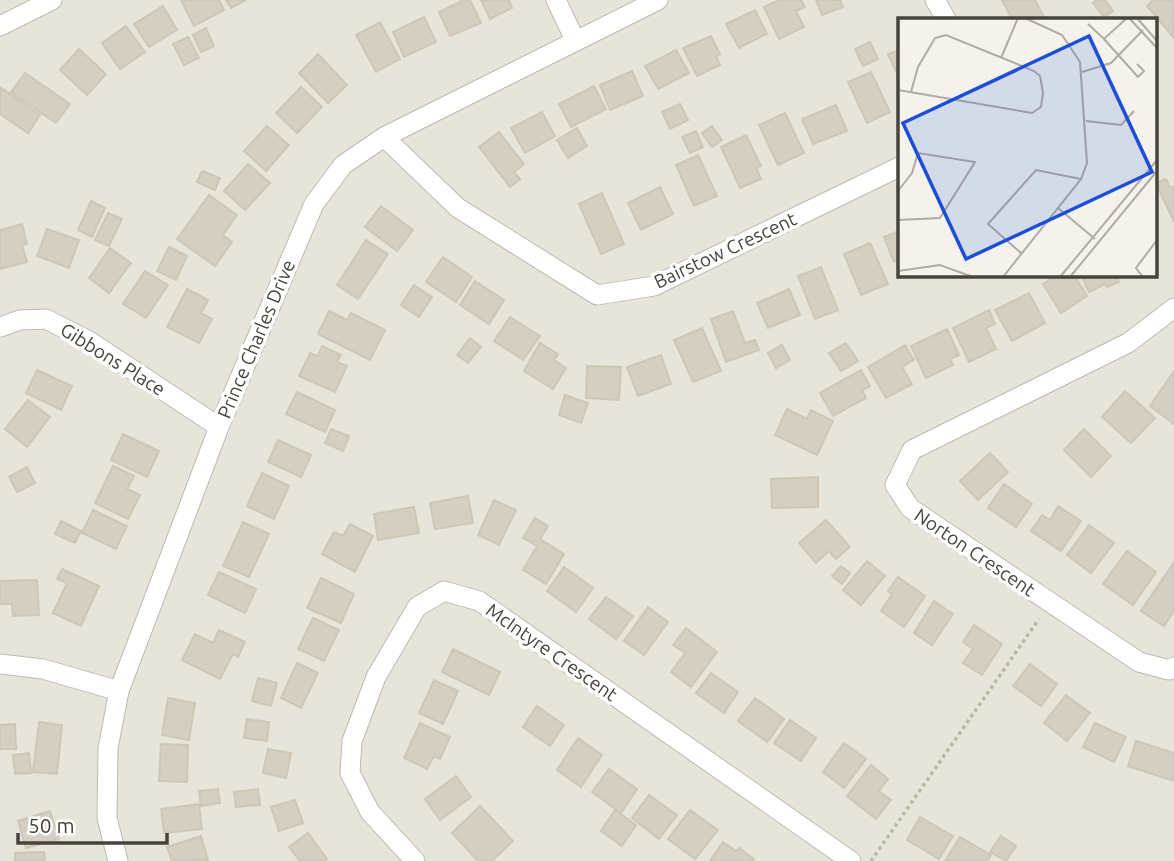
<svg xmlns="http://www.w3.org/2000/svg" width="1174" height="861" viewBox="0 0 1174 861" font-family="Ubuntu,sans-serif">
	<rect width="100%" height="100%" fill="#f4f2eb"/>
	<path fill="#e7e4da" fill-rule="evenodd" d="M 0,0 L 1174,0 L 1174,861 L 0,861 ZM 899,19 L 1155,19 L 1155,275 L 899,275 Z"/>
	<path fill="#d4cfc2" stroke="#cec7b6" stroke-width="2" d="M 181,0 L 219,0 L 224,10 L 194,26 Z
		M 226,0 L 246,0 L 231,8 Z
		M 464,0 L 470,0 L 481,23 L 450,36 L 439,12 Z
		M 481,0 L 509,0 L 512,8 L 490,19 Z
		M 779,0 L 801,0 L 805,7 L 796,11 L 804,27 L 779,39 L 764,7 Z
		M 816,0 L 840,0 L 843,7 L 822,15 Z
		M 1002,0 L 1035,0 L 1045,19 L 1012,19 Z
		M 1097,0 L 1105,0 L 1113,11 L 1104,17 L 1093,3 Z
		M 1153,0 L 1174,0 L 1173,37 L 1147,6 Z
		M 163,6 L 177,30 L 149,47 L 134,24 Z
		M 755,10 L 767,34 L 739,48 L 726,24 Z
		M 424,17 L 436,42 L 404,57 L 393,32 Z
		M 380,22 L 400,59 L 376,72 L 356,35 Z
		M 126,26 L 145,52 L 120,69 L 102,43 Z
		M 206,28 L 214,46 L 201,52 L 193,35 Z
		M 711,36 L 720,54 L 716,56 L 720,65 L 697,76 L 683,48 Z
		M 188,37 L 199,58 L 184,65 L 173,44 Z
		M 870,42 L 878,59 L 863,66 L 855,49 Z
		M 79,49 L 106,74 L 87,95 L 60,70 Z
		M 676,50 L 689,73 L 658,89 L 645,66 Z
		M 899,50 L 899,78 L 888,54 Z
		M 318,54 L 347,85 L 328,103 L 299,73 Z
		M 632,71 L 643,96 L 610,110 L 600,85 Z
		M 871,72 L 890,112 L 867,123 L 848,82 Z
		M 25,73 L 70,104 L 56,123 L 11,92 Z
		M 594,86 L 606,109 L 571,127 L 559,104 Z
		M 0,87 L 40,115 L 28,133 L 0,114 Z
		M 301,87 L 322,107 L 297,133 L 276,113 Z
		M 680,104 L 688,120 L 670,129 L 662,112 Z
		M 836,105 L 847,131 L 813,144 L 802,119 Z
		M 542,112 L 555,136 L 525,153 L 511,128 Z
		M 785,113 L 804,153 L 778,165 L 759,125 Z
		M 267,126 L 289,145 L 266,171 L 244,151 Z
		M 712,126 L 722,140 L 712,147 L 702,133 Z
		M 577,128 L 587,146 L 568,158 L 557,140 Z
		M 696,131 L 703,147 L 690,153 L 682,137 Z
		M 499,132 L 524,164 L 514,172 L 520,179 L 510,187 L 479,147 Z
		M 746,135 L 761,166 L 756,168 L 761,179 L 740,188 L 721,147 Z
		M 698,155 L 717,196 L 694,206 L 676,165 Z
		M 248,164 L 270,183 L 245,210 L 224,191 Z
		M 202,171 L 220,178 L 215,190 L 197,182 Z
		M 1166,179 L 1170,188 L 1174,186 L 1174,222 L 1156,183 Z
		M 660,187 L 673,214 L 641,230 L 628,203 Z
		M 602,193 L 624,244 L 601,254 L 579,204 Z
		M 209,195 L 237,215 L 223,235 L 232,242 L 215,266 L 177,239 Z
		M 91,201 L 105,208 L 92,237 L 78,230 Z
		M 381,206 L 413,230 L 397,251 L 365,227 Z
		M 108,213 L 122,219 L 109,246 L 95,240 Z
		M 22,224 L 27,244 L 22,245 L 27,262 L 0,269 L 0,230 Z
		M 47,229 L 79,240 L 69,268 L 37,256 Z
		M 899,231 L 899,260 L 894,262 L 884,237 Z
		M 366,240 L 388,254 L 358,299 L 337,285 Z
		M 870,243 L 888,284 L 861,295 L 844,254 Z
		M 169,247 L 187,256 L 176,280 L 157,271 Z
		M 110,248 L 131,263 L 109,293 L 89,278 Z
		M 443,257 L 472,277 L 456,302 L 426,282 Z
		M 821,267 L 838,310 L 815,319 L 798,276 Z
		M 145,271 L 168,285 L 146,318 L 123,304 Z
		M 1057,275 L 1074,275 L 1087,296 L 1061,313 L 1043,284 Z
		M 1081,275 L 1115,275 L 1119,282 L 1107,287 L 1105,284 L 1089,292 Z
		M 475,281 L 504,300 L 489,324 L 460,305 Z
		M 414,285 L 432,297 L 419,317 L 401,305 Z
		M 187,289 L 208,300 L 201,313 L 212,319 L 199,343 L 167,327 Z
		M 789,289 L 800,315 L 768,328 L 757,303 Z
		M 1029,293 L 1045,323 L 1012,341 L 995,310 Z
		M 989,310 L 995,324 L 986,328 L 996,349 L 969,362 L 953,328 Z
		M 329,311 L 347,320 L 351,313 L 385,330 L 370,360 L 318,334 Z
		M 733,311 L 745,343 L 755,340 L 759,350 L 726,362 L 711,319 Z
		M 510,317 L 540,336 L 523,360 L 494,341 Z
		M 702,328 L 721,371 L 693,382 L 674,340 Z
		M 947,329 L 959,355 L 950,359 L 953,365 L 926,378 L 911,346 Z
		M 470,338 L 481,347 L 468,363 L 457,355 Z
		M 540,343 L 558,354 L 554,360 L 566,368 L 553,389 L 524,371 Z
		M 846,343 L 858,361 L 841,371 L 829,353 Z
		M 782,345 L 790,360 L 776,368 L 768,353 Z
		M 905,345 L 914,360 L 902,367 L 912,384 L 886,398 L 868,367 Z
		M 322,346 L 341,355 L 337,362 L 347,366 L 335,392 L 299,376 L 310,353 L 318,356 Z
		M 661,355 L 671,384 L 638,396 L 627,367 Z
		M 587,366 L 621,367 L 619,400 L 586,398 Z
		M 37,370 L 72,386 L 61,410 L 26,393 Z
		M 861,370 L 870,386 L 862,390 L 866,398 L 833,416 L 820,393 Z
		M 1174,371 L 1174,424 L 1150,406 Z
		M 1125,391 L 1155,418 L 1131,443 L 1102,417 Z
		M 297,392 L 335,410 L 325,432 L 286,414 Z
		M 565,395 L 588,403 L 581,423 L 559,415 Z
		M 28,400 L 50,417 L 27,447 L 5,429 Z
		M 787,409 L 807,419 L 811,410 L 833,421 L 817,455 L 775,435 Z
		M 331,429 L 349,436 L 343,451 L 325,443 Z
		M 1084,429 L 1111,456 L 1091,477 L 1064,450 Z
		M 123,434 L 159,451 L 147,477 L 111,460 Z
		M 278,440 L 311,455 L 301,477 L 268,462 Z
		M 990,453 L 1008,472 L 978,500 L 960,481 Z
		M 113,466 L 134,476 L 127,489 L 140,495 L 128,519 L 95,503 Z
		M 27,467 L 35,483 L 17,492 L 9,477 Z
		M 262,473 L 289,486 L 274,519 L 247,506 Z
		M 818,477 L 818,507 L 772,508 L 771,479 Z
		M 1004,484 L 1032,504 L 1016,527 L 988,508 Z
		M 468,496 L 473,523 L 435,529 L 430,503 Z
		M 494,500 L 516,510 L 499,545 L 478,535 Z
		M 1058,506 L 1081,521 L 1061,551 L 1031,531 L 1042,515 L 1050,520 Z
		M 414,507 L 419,533 L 378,540 L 374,514 Z
		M 93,510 L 127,526 L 116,549 L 82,533 Z
		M 535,518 L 548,526 L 540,539 L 564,554 L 546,584 L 523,570 L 537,546 L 523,538 Z
		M 826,520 L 850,547 L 836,559 L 829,551 L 816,563 L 799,543 Z
		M 61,521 L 81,531 L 75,543 L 55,534 Z
		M 243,522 L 269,534 L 249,577 L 223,566 Z
		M 350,524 L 373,536 L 355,572 L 322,554 L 334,532 L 343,536 Z
		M 1089,525 L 1114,543 L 1091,573 L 1067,555 Z
		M 1127,551 L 1156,572 L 1133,605 L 1103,584 Z
		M 867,561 L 885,576 L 861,605 L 843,590 Z
		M 1174,562 L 1174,611 L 1164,626 L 1141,611 Z
		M 841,566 L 850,573 L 842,584 L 832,576 Z
		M 564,567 L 593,588 L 576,612 L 547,591 Z
		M 62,569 L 99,586 L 81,626 L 53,613 L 67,583 L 57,579 Z
		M 219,572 L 256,589 L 245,613 L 208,595 Z
		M 898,577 L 925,596 L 904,627 L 881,611 L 892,594 L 888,591 Z
		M 321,578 L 354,594 L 341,623 L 307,608 Z
		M 37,580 L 39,615 L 13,616 L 12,604 L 0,604 L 0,581 Z
		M 606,597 L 633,616 L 616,639 L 589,619 Z
		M 934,601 L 953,614 L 932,645 L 914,633 Z
		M 648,607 L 668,622 L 644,655 L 624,641 Z
		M 313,618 L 339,630 L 324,661 L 298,649 Z
		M 974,625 L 1002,644 L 982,675 L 963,663 L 973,649 L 963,642 Z
		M 686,628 L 717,652 L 691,687 L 671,672 L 685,653 L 673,645 Z
		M 219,630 L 245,642 L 238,657 L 233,654 L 220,679 L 182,660 L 195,634 L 213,643 Z
		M 453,649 L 500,672 L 489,695 L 442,672 Z
		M 297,663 L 318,673 L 301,708 L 281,698 Z
		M 1030,664 L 1057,684 L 1041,706 L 1013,686 Z
		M 711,673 L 738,692 L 724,713 L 696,693 Z
		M 258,678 L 277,683 L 271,706 L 252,701 Z
		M 434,680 L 458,691 L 443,724 L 419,713 Z
		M 1066,695 L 1090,713 L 1067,741 L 1044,723 Z
		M 168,698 L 195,703 L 189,740 L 162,735 Z
		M 755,698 L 784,719 L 767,742 L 738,721 Z
		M 537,706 L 564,725 L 550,746 L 523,727 Z
		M 247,719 L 269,722 L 267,741 L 244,738 Z
		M 790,720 L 816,738 L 801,761 L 774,743 Z
		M 39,722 L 62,725 L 57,774 L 33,772 Z
		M 420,723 L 450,737 L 440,759 L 434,756 L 427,769 L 404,758 Z
		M 1095,723 L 1126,737 L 1114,762 L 1083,747 Z
		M 15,724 L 16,749 L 0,749 L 0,725 Z
		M 578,738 L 602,755 L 581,787 L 557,770 Z
		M 1136,741 L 1174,753 L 1174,781 L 1128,766 Z
		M 844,743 L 866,759 L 844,788 L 823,772 Z
		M 161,744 L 188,745 L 187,782 L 159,781 Z
		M 268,749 L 291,753 L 286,778 L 263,773 Z
		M 29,753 L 31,773 L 15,774 L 13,755 Z
		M 871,765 L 888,779 L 879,791 L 891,800 L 876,819 L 847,796 Z
		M 609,769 L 637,789 L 621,813 L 592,792 Z
		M 456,776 L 471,797 L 440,820 L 425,799 Z
		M 218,789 L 220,803 L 201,806 L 199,791 Z
		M 258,789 L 260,805 L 236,807 L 234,792 Z
		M 649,795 L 677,815 L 659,839 L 632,818 Z
		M 295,800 L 303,823 L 279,831 L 271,807 Z
		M 199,804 L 202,829 L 164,833 L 161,809 Z
		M 480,806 L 513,841 L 492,861 L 478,861 L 452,833 Z
		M 615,810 L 636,825 L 622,846 L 601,831 Z
		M 690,810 L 718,830 L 695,859 L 668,839 Z
		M 50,811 L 59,839 L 26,848 L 18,821 Z
		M 920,817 L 953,836 L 939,859 L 907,840 Z
		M 308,833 L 327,859 L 324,861 L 300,861 L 289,847 Z
		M 201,836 L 208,860 L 172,861 L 167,847 Z
		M 1001,836 L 1016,846 L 1006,861 L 990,852 Z
		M 960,837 L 991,855 L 987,861 L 945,861 Z
		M 723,842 L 736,851 L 739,848 L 754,859 L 753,861 L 710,861 Z
		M 44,852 L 45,861 L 15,861 L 15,853 Z"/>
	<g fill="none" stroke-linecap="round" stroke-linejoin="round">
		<defs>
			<path id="minor" d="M 556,0 L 575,40
				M 935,0 L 946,19
				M 0,26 L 52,0
				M 384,137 L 458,208 L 597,295 L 654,286 L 899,167
				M 1174,308 L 1128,343 L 912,450 L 895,485 L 910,508 L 1139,662 L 1169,670 L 1174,667
				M 0,327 L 20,320 L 46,319 L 89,341 L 219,427
				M 0,664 L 43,669 L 119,691
				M 118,861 L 107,818 L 108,748 L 119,691 L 219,427 L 314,204 L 343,165 L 384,137 L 658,0
				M 415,861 L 370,812 L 350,773 L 352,741 L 376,677 L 417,607 L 444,591 L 479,601 L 851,861"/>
		</defs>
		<use href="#minor" stroke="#bebaaf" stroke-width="21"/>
		<path stroke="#beb7a2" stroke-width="3.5" stroke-dasharray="3.5 3.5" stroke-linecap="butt" d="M 871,861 L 1039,619"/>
		<use href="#minor" stroke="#fff" stroke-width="19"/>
	</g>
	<g text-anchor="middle" stroke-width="7" stroke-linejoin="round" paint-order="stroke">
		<g font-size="19" fill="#47433a" stroke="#fff">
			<text transform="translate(725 250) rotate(-25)" y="7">Bairstow Crescent</text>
			<text transform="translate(256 339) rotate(-67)" y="7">Prince Charles Drive</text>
			<text transform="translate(113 359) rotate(32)" y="7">Gibbons Place</text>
			<text transform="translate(975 552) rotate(34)" y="7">Norton Crescent</text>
			<text transform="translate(552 652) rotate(35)" y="7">McIntyre Crescent</text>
		</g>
	</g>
	<g transform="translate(898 18)">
		<rect width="259" height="259" fill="#f4f2eb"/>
		<path fill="none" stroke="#afaca4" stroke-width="2" d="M 231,0 L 259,30M 239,0 L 259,23M 190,6 L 206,21 L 229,0M 206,21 L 240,59 L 246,53 L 239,46M 103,40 L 120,0M 184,54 L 213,45 L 245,12M 0,72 L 134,95 L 143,89 L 145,75 L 142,58 L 136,53 L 48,17 L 37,20 L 20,49 L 13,74M 188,103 L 223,107 L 236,93M 0,173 L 14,155 L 20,135 L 77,144 L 42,200 L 0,202M 160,190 L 197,221M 123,235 L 90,206 L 138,152 L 183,161M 0,253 L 42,247 L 75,259M 105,259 L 183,161 L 189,145 L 182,44 L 164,17 L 127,0M 162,259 L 259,142M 172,259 L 259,153M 245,259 L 238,250 L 259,222"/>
		<path fill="#1d4ed8" fill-opacity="0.15" stroke="#1d4ed8" stroke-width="3.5" d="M 191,18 L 254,154 L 68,241 L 5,105 Z"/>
		<rect width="259" height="259" fill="none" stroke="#47433a" stroke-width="3.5"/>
	</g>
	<path d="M18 833v10h149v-10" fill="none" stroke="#47433a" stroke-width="3.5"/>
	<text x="28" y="833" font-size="21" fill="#47433a" stroke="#ffffff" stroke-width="5" paint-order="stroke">50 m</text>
</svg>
